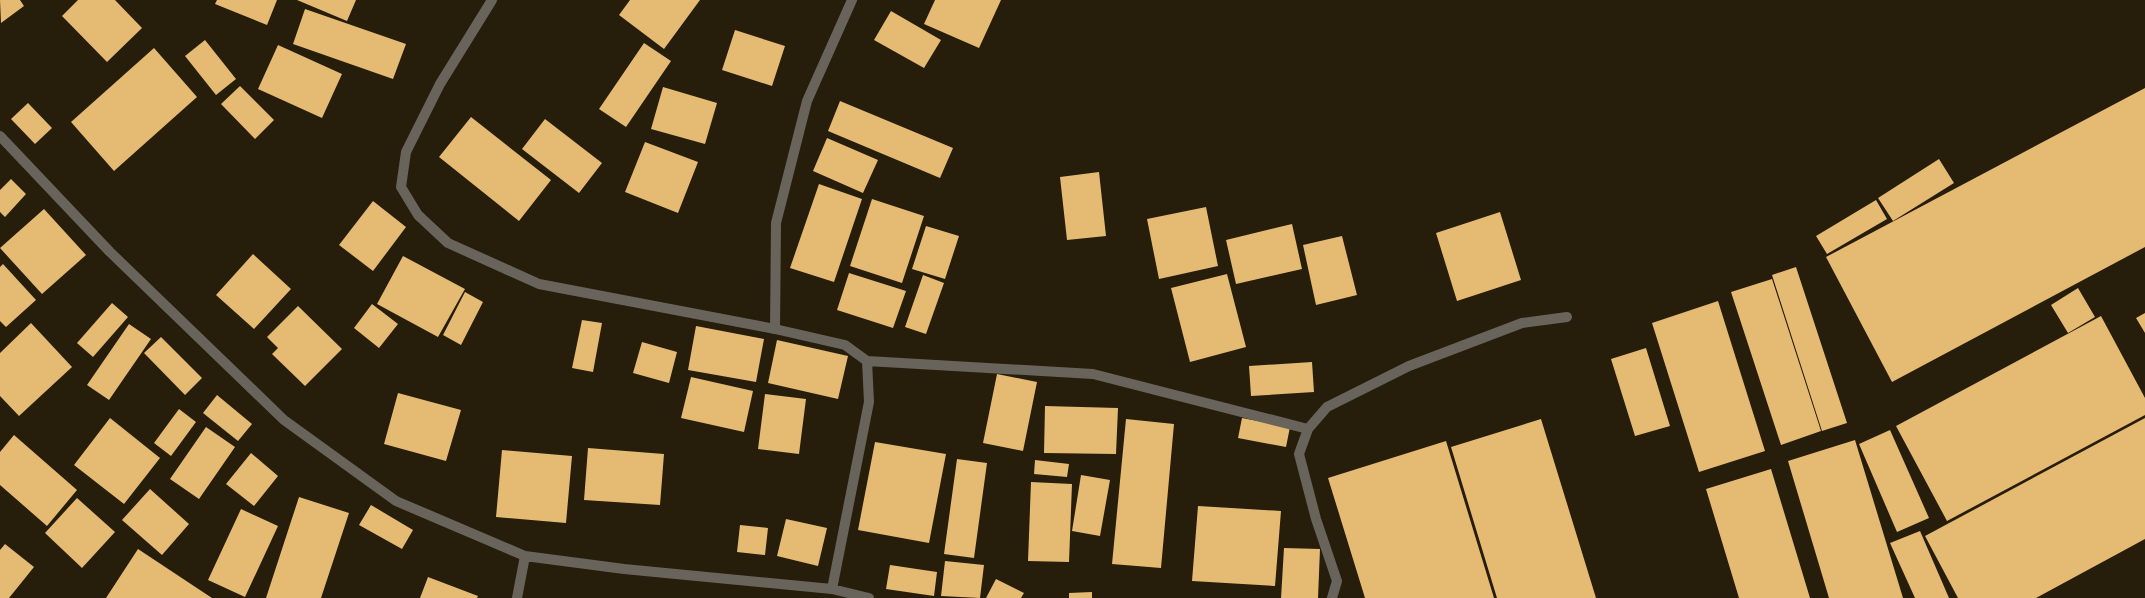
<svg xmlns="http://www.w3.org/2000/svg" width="2145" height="598" viewBox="0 0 2145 598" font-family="'Sofia Sans Condensed',sans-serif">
	<rect width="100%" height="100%" fill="#271d0b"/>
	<path fill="#e5ba73" d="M 0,0 L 20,0 L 24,6 L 1,23 Z
		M 78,0 L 115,0 L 142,28 L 107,62 L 62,16 Z
		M 217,0 L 277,0 L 267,25 L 215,4 Z
		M 297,0 L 356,0 L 347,21 Z
		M 630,0 L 700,0 L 664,49 L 619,15 Z
		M 935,0 L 1001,0 L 979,48 L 924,24 Z
		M 305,9 L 406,44 L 393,79 L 293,44 Z
		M 891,11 L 941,40 L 924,68 L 874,40 Z
		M 735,30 L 785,46 L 772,86 L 722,70 Z
		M 205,40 L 236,79 L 216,95 L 185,56 Z
		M 644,43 L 671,61 L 626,127 L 599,109 Z
		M 278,45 L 342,74 L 322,118 L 258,89 Z
		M 154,48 L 197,97 L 114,171 L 71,122 Z
		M 240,86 L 274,120 L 255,139 L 221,104 Z
		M 663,87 L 717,103 L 705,144 L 651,129 Z
		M 2145,88 L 2145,247 L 1892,382 L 1826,257 Z
		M 840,101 L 953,148 L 940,178 L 828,131 Z
		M 28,103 L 52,128 L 35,144 L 11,119 Z
		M 471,117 L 551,180 L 519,221 L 439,157 Z
		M 545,119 L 602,163 L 579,193 L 522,149 Z
		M 827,138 L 878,160 L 863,193 L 813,171 Z
		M 645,142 L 698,162 L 678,213 L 625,192 Z
		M 1939,159 L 1954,183 L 1893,221 L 1878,198 Z
		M 1099,172 L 1106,236 L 1067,240 L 1060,177 Z
		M 11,179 L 26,194 L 5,217 L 0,212 L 0,190 Z
		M 819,184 L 862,199 L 834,282 L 790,268 Z
		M 872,199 L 924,216 L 902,283 L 850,266 Z
		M 1876,200 L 1887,219 L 1827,254 L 1816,236 Z
		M 373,201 L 406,227 L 373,271 L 339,245 Z
		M 1206,207 L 1218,266 L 1159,279 L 1147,219 Z
		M 44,209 L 86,255 L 42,294 L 0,248 Z
		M 1500,212 L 1521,280 L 1457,301 L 1436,233 Z
		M 1292,224 L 1302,269 L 1236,284 L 1226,240 Z
		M 926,226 L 959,236 L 945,279 L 912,269 Z
		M 1342,236 L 1357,295 L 1316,305 L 1303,245 Z
		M 253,254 L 291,289 L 254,329 L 216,295 Z
		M 403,256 L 465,289 L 438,337 L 377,304 Z
		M 3,264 L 36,300 L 6,327 L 0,321 L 0,267 Z
		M 1796,267 L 1847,423 L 1822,431 L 1772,275 Z
		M 849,273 L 906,291 L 893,328 L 837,310 Z
		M 1227,274 L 1246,347 L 1190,362 L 1171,288 Z
		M 923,275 L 944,283 L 926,334 L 905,327 Z
		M 1772,279 L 1821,431 L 1781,445 L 1731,292 Z
		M 2078,288 L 2095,317 L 2068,333 L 2051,305 Z
		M 465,292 L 483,302 L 461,345 L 443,335 Z
		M 1718,301 L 1765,451 L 1699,472 L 1652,323 Z
		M 112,303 L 128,317 L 93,357 L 77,343 Z
		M 372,304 L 398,324 L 379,348 L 354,328 Z
		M 298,306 L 342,349 L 305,386 L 272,354 L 278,348 L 267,337 Z
		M 2145,313 L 2145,333 L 2136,318 Z
		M 2101,316 L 2145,398 L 2145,415 L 1947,521 L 1896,426 Z
		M 582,320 L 602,323 L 593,372 L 572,368 Z
		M 31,323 L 72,367 L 19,416 L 0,396 L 0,353 Z
		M 129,324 L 151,339 L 109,400 L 87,385 Z
		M 696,326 L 764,339 L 756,382 L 688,370 Z
		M 161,337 L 202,378 L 185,395 L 144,353 Z
		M 777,340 L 848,356 L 838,399 L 768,383 Z
		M 642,342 L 677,352 L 669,383 L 633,373 Z
		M 1646,348 L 1670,426 L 1635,436 L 1611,359 Z
		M 1312,362 L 1314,392 L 1251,396 L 1249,366 Z
		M 997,374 L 1037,382 L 1023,451 L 983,443 Z
		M 691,377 L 753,391 L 744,432 L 681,418 Z
		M 398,393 L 461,410 L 446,461 L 384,444 Z
		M 765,394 L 806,399 L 799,454 L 758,449 Z
		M 217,395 L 252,424 L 238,441 L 203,413 Z
		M 1045,406 L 1118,408 L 1116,454 L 1044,453 Z
		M 179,409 L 196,422 L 171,456 L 154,443 Z
		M 110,418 L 160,458 L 124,504 L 74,465 Z
		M 1242,418 L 1290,427 L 1286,447 L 1238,438 Z
		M 2145,418 L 2145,539 L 2036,598 L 1958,598 L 1925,536 Z
		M 1126,419 L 1174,424 L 1161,568 L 1112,564 Z
		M 1541,419 L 1596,598 L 1497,598 L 1451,447 Z
		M 206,427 L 235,447 L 199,499 L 170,479 Z
		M 1890,430 L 1929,518 L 1897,532 L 1859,444 Z
		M 14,435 L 77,490 L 47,526 L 0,485 L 0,452 Z
		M 1855,440 L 1903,598 L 1829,598 L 1788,461 Z
		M 1446,441 L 1494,598 L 1365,598 L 1328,478 Z
		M 875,442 L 946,454 L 929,543 L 858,530 Z
		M 588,448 L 664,454 L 660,505 L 584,500 Z
		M 502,450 L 572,456 L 566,523 L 496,517 Z
		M 251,453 L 278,476 L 254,506 L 226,484 Z
		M 957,459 L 987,463 L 974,558 L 944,554 Z
		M 1035,460 L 1069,464 L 1067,477 L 1034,474 Z
		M 1771,469 L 1810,598 L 1739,598 L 1706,489 Z
		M 1081,475 L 1110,480 L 1100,536 L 1072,531 Z
		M 1031,482 L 1072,484 L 1069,562 L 1028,561 Z
		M 150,489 L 189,524 L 162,555 L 122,520 Z
		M 299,497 L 349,513 L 321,598 L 266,598 Z
		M 77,498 L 115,532 L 82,568 L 45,533 Z
		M 371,505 L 413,530 L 402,549 L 359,525 Z
		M 1198,506 L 1281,511 L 1275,586 L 1192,581 Z
		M 241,509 L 278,526 L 245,597 L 208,580 Z
		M 786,519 L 827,528 L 818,566 L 777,556 Z
		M 740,525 L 768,528 L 765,555 L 737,552 Z
		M 1920,531 L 1949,598 L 1915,598 L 1890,543 Z
		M 5,544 L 34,567 L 9,598 L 0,598 L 0,550 Z
		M 1284,548 L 1320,549 L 1318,598 L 1281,598 Z
		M 138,549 L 212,598 L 106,598 Z
		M 945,561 L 984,565 L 980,598 L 941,596 Z
		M 890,565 L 937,572 L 934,596 L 886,589 Z
		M 428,577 L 478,596 L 477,598 L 420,598 Z
		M 996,579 L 1024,593 L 1021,598 L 986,598 Z
		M 1092,592 L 1092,598 L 1069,598 L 1069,593 Z"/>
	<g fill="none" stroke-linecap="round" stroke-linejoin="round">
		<path stroke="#69645b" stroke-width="10" d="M 492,0 L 440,84 L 406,152 L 401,187 L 418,215 L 448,243 L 539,284 L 775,329 L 845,345 L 867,361 L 869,402 L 832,589
			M 0,136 L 110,252 L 284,420 L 396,501 L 525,556 L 624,569 L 832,589 L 869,598
			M 775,329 L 776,223 L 807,101 L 852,0
			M 867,361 L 1093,374 L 1308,429
			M 517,598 L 525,556
			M 1332,598 L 1337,581 L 1316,519 L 1299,454 L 1308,429 L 1327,407 L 1409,366 L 1522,323 L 1567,317"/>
	</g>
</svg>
